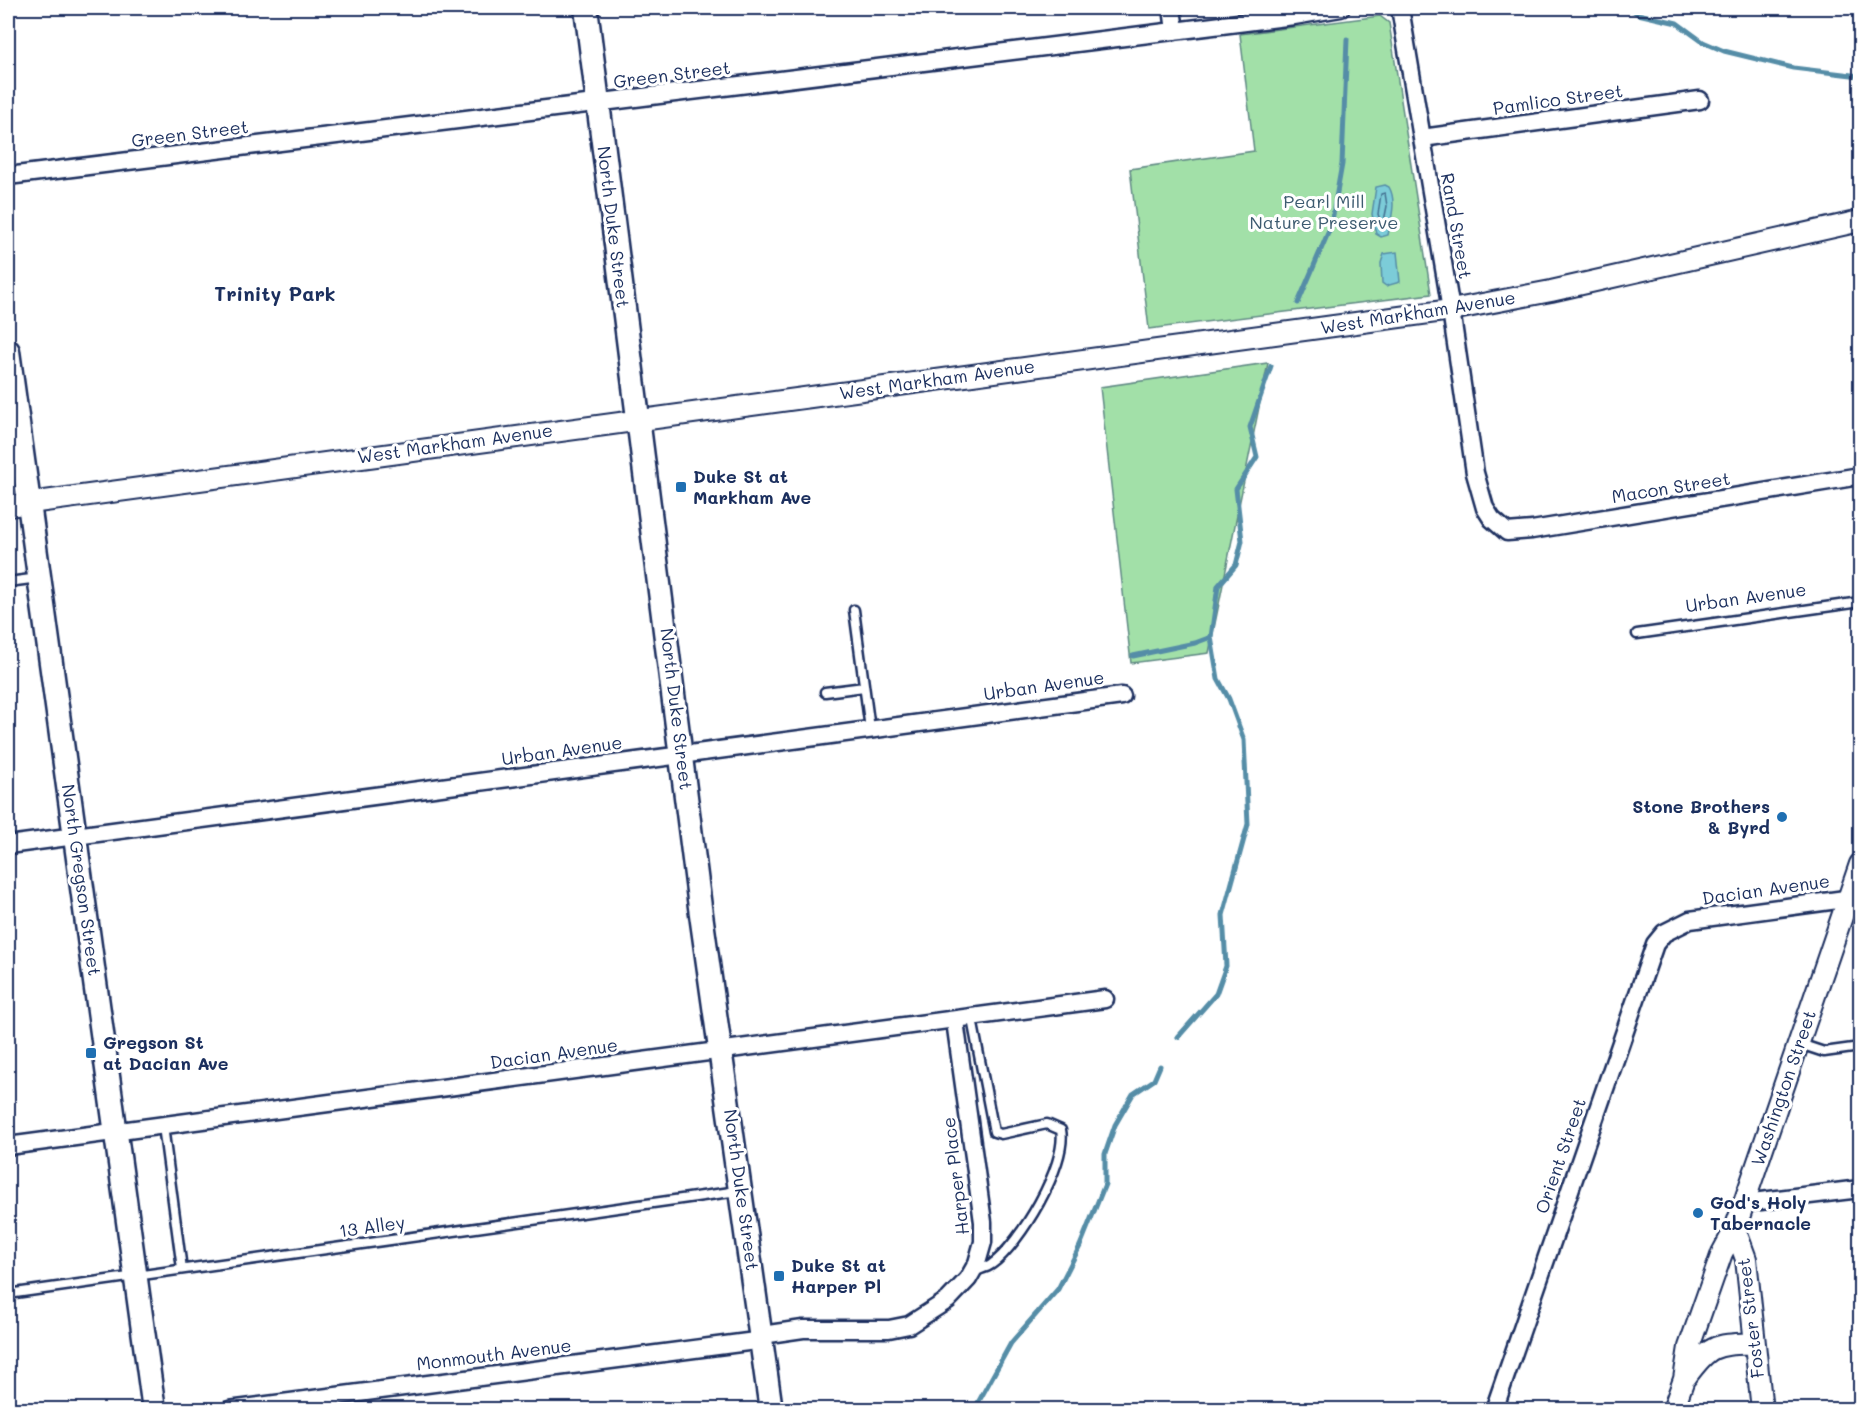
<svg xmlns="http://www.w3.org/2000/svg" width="1868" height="1417" viewBox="0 0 1868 1417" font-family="Mali,sans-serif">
	<rect width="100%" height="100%" fill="#fff"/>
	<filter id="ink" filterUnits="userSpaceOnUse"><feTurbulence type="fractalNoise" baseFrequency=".0167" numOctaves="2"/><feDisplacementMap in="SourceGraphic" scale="12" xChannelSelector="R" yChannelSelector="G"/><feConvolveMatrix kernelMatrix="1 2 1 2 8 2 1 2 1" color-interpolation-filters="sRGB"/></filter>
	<g filter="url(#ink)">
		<path fill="#a2e0a8" stroke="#5e8883" stroke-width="1.5" d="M 1380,16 L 1389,23 L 1431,294 L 1149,329 L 1130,169 L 1254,151 L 1240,34 Z
			M 1268,363 L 1209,653 L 1131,663 L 1100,387 Z"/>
		<path fill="#7cccd8" stroke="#558da7" stroke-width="1.5" d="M 1385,185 L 1389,187 C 1397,201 1391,219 1388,235 L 1381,237 L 1376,234 L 1372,214 L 1376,187 Z
			M 1397,252 L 1400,282 L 1386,286 L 1382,283 L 1381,263 L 1384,254 Z"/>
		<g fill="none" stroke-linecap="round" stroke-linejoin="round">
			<path stroke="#426e8f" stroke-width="1.5" d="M 1385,193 L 1387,206 L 1384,221 L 1381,223 L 1378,214 L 1381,194 Z"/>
			<path stroke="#558da7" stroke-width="5" d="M 1630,8 L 1638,14 L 1677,23 L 1703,42 L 1724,51 L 1793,68 L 1860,76
				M 1298,303 L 1331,226 L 1342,164 L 1347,39
				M 1133,656 L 1195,643 L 1211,637
				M 1178,1037 L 1216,994 L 1226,966 L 1223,915 L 1248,824 L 1244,740 L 1229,699 L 1218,679 L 1211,637 L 1218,586 L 1236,565 L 1242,541 L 1236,489 L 1257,457 L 1250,427 L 1271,366
				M 974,1410 L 1011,1343 L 1058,1289 L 1080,1246 L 1105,1184 L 1105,1154 L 1115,1125 L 1133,1094 L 1154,1080 L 1160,1066"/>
			<defs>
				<path id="service" d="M 8,582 L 39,578
					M 854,610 L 870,729
					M 1637,634 L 1860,602
					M 825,692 L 864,687
					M 972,1019 L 994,1132 L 1001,1134 L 1047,1124 L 1061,1130 C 1068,1164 1019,1245 992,1264 C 987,1268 980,1269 975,1271
					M 1800,1044 L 1824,1052 L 1860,1047
					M 163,1126 L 182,1269
					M 8,1294 L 738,1191"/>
				<path id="minor" d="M 1172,8 L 1175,31
					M 1400,8 L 1451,310 L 1475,473 L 1485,508 L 1492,519 L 1507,532 L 1532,530 L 1860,476
					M 1422,138 L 1700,100
					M 8,176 L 1294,16 L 1341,8
					M 8,845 L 1122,696
					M 8,1146 L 1105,999
					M 1744,1203 L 1860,1189
					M 762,1335 L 803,1329 L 889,1329 L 909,1325 L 948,1300 L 968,1279 L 977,1263 L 983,1242 L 983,1222 L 955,1021
					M 229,1410 L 763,1340
					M 1494,1410 L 1655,944 L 1664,933 L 1690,920 L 1860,897"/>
				<path id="tertiary" d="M 8,506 L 1451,310 L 1551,291 L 1860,221
					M 1735,1229 L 1746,1259 L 1762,1410
					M 1686,1377 C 1710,1344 1715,1345 1754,1343
					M 1673,1410 L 1684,1379 L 1689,1347 L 1722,1253 L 1735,1229 L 1860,864"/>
				<path id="secondary" d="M 586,8 L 700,907 L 771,1410
					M 8,351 L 154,1410"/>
			</defs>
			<use href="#service" stroke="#1b2f5e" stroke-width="13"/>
			<use href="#minor" stroke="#1b2f5e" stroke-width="21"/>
			<use href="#tertiary" stroke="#1b2f5e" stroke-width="24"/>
			<use href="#secondary" stroke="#1b2f5e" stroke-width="27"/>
			<use href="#service" stroke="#fff" stroke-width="8"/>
			<use href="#minor" stroke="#fff" stroke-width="16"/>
			<use href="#tertiary" stroke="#fff" stroke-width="20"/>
			<use href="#secondary" stroke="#fff" stroke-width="22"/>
		</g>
	</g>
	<g fill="#1f6fb2" stroke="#fff" stroke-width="2">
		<rect x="675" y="481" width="12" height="12" rx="3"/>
		<circle cx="1782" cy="817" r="6"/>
		<rect x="85" y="1047" width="12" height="12" rx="3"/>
		<circle cx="1698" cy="1213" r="6"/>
		<rect x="773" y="1270" width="12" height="12" rx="3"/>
	</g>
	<g text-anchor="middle" stroke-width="6" stroke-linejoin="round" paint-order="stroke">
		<g font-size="18" fill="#1b2f5e" stroke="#fff">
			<text transform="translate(672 75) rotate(-7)" y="6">Green Street</text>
			<text transform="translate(1558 100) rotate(-8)" y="6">Pamlico Street</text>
			<text transform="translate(190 134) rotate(-7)" y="6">Green Street</text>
			<text transform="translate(1456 226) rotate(80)" y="6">Rand Street</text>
			<text transform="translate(613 227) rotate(83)" y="6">North Duke Street</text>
			<text transform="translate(1418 313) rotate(-9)" y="6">West Markham Avenue</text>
			<text transform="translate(937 380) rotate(-8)" y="6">West Markham Avenue</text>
			<text transform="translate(455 444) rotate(-8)" y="6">West Markham Avenue</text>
			<text transform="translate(1671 488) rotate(-9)" y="6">Macon Street</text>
			<text transform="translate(1746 598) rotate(-8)" y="6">Urban Avenue</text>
			<text transform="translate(1044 686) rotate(-8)" y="6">Urban Avenue</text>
			<text transform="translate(676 709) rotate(83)" y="6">North Duke Street</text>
			<text transform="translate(562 751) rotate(-8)" y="6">Urban Avenue</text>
			<text transform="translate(81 880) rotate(82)" y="6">North Gregson Street</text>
			<text transform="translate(1766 890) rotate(-8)" y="6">Dacian Avenue</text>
			<text transform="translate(554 1054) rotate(-8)" y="6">Dacian Avenue</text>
			<text transform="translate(1784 1088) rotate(-71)" y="6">Washington Street</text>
			<text transform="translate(1561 1156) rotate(-71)" y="6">Orient Street</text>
			<text transform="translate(956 1176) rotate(-97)" y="6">Harper Place</text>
			<text transform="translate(741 1190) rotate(82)" y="6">North Duke Street</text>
			<text transform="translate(372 1227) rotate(-8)" y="6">13 Alley</text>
			<text transform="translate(1751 1318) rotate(-97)" y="6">Foster Street</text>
			<text transform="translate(494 1355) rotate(-7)" y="6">Monmouth Avenue</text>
		</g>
		<g font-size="18" fill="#3d5b70" stroke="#fff">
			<text x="1324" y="208">Pearl Mill<tspan x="1324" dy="21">Nature Preserve</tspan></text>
		</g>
		<g font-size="18" font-weight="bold" fill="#1b2f5e" stroke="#fff" text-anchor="start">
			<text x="693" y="483">Duke St at<tspan x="693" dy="21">Markham Ave</tspan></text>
			<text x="1770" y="813" text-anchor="end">Stone Brothers<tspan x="1770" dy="21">&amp; Byrd</tspan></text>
			<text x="103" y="1049">Gregson St<tspan x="103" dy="21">at Dacian Ave</tspan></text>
			<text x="1710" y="1209">God's Holy<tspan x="1710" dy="21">Tabernacle</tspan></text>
			<text x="791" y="1272">Duke St at<tspan x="791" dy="21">Harper Pl</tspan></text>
		</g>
		<g font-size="20" font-weight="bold" fill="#1b2f5e" stroke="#fff">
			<text x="275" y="301">Trinity Park</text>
		</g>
	</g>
	<rect width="1868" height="1417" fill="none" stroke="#fff" stroke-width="30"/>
	<rect x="15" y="15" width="1838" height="1387" fill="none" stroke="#1b2f5e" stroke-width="2" filter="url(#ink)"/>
</svg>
